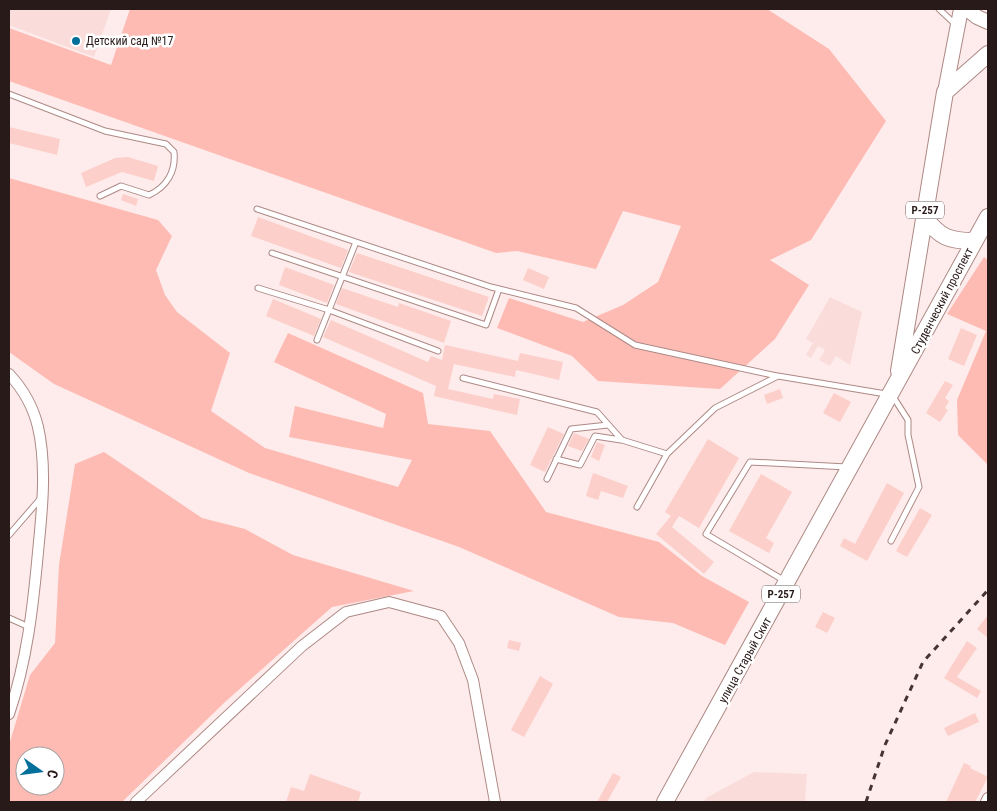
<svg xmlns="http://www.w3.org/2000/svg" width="997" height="811" viewBox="0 0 997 811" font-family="'Roboto Condensed',sans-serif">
	<rect width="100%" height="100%" fill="#fdeceb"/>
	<path fill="#faddda" d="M 9,9 L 111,9 L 94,57 L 9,25 Z
		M 830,297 L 862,312 L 850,365 L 836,356 L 830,366 L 819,360 L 825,350 L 818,346 L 811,358 L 806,355 L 813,343 L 806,339 Z
		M 754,772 L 807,774 L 805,802 L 704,802 L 706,798 Z"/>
	<path fill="#febbb4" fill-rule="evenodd" d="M 130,9 L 767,9 L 829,49 L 886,121 L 811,240 L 770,260 L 809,285 L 775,339 L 720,389 L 598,381 L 572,356 L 497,328 L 509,298 L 583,322 L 623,305 L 658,282 L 681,226 L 623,211 L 596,269 L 517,251 L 496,253 L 9,81 L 9,28 L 111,65 Z
		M 9,178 L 158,220 L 172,236 L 156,270 L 165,295 L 177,312 L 230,353 L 211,411 L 265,448 L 398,487 L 412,460 L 289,437 L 295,406 L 383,428 L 386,414 L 274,362 L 288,333 L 423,393 L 428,424 L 490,431 L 546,512 L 659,542 L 702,576 L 749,602 L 725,645 L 673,623 L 619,617 L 459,547 L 249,473 L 54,384 L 9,352 Z
		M 984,257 L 988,260 L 988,465 L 958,435 L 957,400 L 986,331 L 947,314 Z
		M 104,452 L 202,518 L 245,529 L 293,555 L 414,591 L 332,607 L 225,702 L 122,802 L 9,802 L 9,745 L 30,675 L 55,643 L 59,565 L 75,464 ZM 25,756 L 55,756 L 55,786 L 25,786 Z"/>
	<path fill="#fccfca" d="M 9,127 L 60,139 L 57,155 L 9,143 Z
		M 128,157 L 158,166 L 154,181 L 122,172 L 86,187 L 81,173 L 115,158 Z
		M 123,194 L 138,199 L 136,206 L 121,200 Z
		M 258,217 L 348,250 L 341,268 L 251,236 Z
		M 357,253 L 489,297 L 482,316 L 349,272 Z
		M 285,267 L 334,285 L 327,303 L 279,285 Z
		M 528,268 L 549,277 L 544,289 L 523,280 Z
		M 342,288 L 398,307 L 399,303 L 451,321 L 444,343 L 336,304 Z
		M 273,299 L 321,319 L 314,336 L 266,316 Z
		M 331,320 L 428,362 L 431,356 L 442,360 L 445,345 L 518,361 L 520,353 L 563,362 L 559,380 L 516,370 L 515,377 L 454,364 L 448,389 L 493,399 L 494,394 L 520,399 L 517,415 L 434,396 L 436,386 L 323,337 Z
		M 961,328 L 977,335 L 964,366 L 948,359 Z
		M 945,381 L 953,385 L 945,398 L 949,401 L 945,408 L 948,410 L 940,422 L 926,413 Z
		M 780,389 L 783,398 L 767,404 L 764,395 Z
		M 834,393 L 851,402 L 840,422 L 823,413 Z
		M 548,427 L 564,434 L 545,472 L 530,465 Z
		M 574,433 L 589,439 L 582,451 L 568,446 Z
		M 708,439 L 739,458 L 699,528 L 679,516 L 672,527 L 714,562 L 704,574 L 656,534 L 671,516 L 665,512 Z
		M 597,442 L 605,445 L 599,461 L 591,457 Z
		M 593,473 L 628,486 L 623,498 L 601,491 L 598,500 L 586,496 Z
		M 761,474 L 792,492 L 766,538 L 774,543 L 769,553 L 729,531 Z
		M 887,483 L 904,493 L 867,561 L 840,546 L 844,538 L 855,544 Z
		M 920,508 L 932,515 L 907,557 L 896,551 Z
		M 823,612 L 835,618 L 827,633 L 815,627 Z
		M 988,615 L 988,638 L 977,629 Z
		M 509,640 L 521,643 L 519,651 L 507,648 Z
		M 967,641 L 977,648 L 957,677 L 981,691 L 977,698 L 944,678 Z
		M 540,676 L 553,684 L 524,737 L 511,730 Z
		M 975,713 L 979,722 L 948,736 L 944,728 Z
		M 964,763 L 971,766 L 970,768 L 988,777 L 975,802 L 946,802 Z
		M 613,773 L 621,777 L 607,802 L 597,802 Z
		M 310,774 L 361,792 L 358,802 L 286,802 L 291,787 L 304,791 Z"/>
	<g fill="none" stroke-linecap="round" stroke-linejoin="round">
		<defs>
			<path id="service" d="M 939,9 L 955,24
				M 9,94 L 105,131 L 166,144 L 174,152 C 176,171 167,187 149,195 L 121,186 L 100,196
				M 257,209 L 491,287 L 576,308 L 635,345 L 777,376
				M 272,253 L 486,325 L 499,289
				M 258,288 L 329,310 L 438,351
				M 317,340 L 356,242
				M 463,378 L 597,412 L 622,440 L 667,454 L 715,408 L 778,376 L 892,395 L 908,420 L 908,435 L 919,487 L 891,541
				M 556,459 L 580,465 L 595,436 L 621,440
				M 547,479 L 571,429 L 608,425
				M 637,507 L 667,454
				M 9,535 L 41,498
				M 785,581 L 706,534 L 750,462 L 847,467
				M 9,618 L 29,627"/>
			<path id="minor" d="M 9,374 C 23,389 33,406 38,427 C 47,466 42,512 38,552 C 33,607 27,661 9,714
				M 136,802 L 302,646 L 346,612 L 389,602 L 441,616 L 459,643 L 473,680 L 495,802
				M 986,802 L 988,798"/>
			<path id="secondary" d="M 967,9 L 977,17 L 988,22
				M 945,92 L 961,9"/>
			<path id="trunk" d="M 924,217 C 940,237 948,241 974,241
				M 899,371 L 945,92 L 988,54
				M 665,802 L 988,217"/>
		</defs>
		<use href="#service" stroke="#ad8985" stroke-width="7"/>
		<use href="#minor" stroke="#ad8985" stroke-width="12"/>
		<use href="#secondary" stroke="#ad8985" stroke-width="16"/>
		<use href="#trunk" stroke="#ad8985" stroke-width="18"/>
		<use href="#service" stroke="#fff" stroke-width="5"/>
		<use href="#minor" stroke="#fff" stroke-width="10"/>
		<use href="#secondary" stroke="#fff" stroke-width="14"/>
		<use href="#trunk" stroke="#fff" stroke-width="16"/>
		<path stroke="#443534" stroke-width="3" stroke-dasharray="6 6" stroke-linecap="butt" d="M 866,802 L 885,745 L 923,662 L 988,590"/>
	</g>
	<circle fill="#036f9b" stroke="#fff" stroke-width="2" cx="76" cy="41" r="5"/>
	<g text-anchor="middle" stroke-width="5" stroke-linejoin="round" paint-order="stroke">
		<g fill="#fff" stroke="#685f5e" stroke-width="1">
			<rect x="906" y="201.5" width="38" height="17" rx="4"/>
			<rect x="762" y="585.5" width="38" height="17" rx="4"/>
		</g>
		<g font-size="11" font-weight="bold" fill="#281a19">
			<text x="925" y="214">Р-257</text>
			<text x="781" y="598">Р-257</text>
		</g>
		<g font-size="12" fill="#281a19" stroke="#fff" text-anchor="start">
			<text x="86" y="45">Детский сад №17</text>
		</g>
		<g font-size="12" fill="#281a19" stroke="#fff">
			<text transform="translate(942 301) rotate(-62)" y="4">Студенческий проспект</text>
			<text transform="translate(745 660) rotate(-61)" y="4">улица Старый Скит</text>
		</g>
	</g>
	<rect width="997" height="811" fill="none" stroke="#281a19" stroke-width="20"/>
	<g transform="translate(40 771) rotate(104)"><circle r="24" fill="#ffffff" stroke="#a9a3a3"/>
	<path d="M0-4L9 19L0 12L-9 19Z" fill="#036f9b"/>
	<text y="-8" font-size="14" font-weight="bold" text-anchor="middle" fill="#281a19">С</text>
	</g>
</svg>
